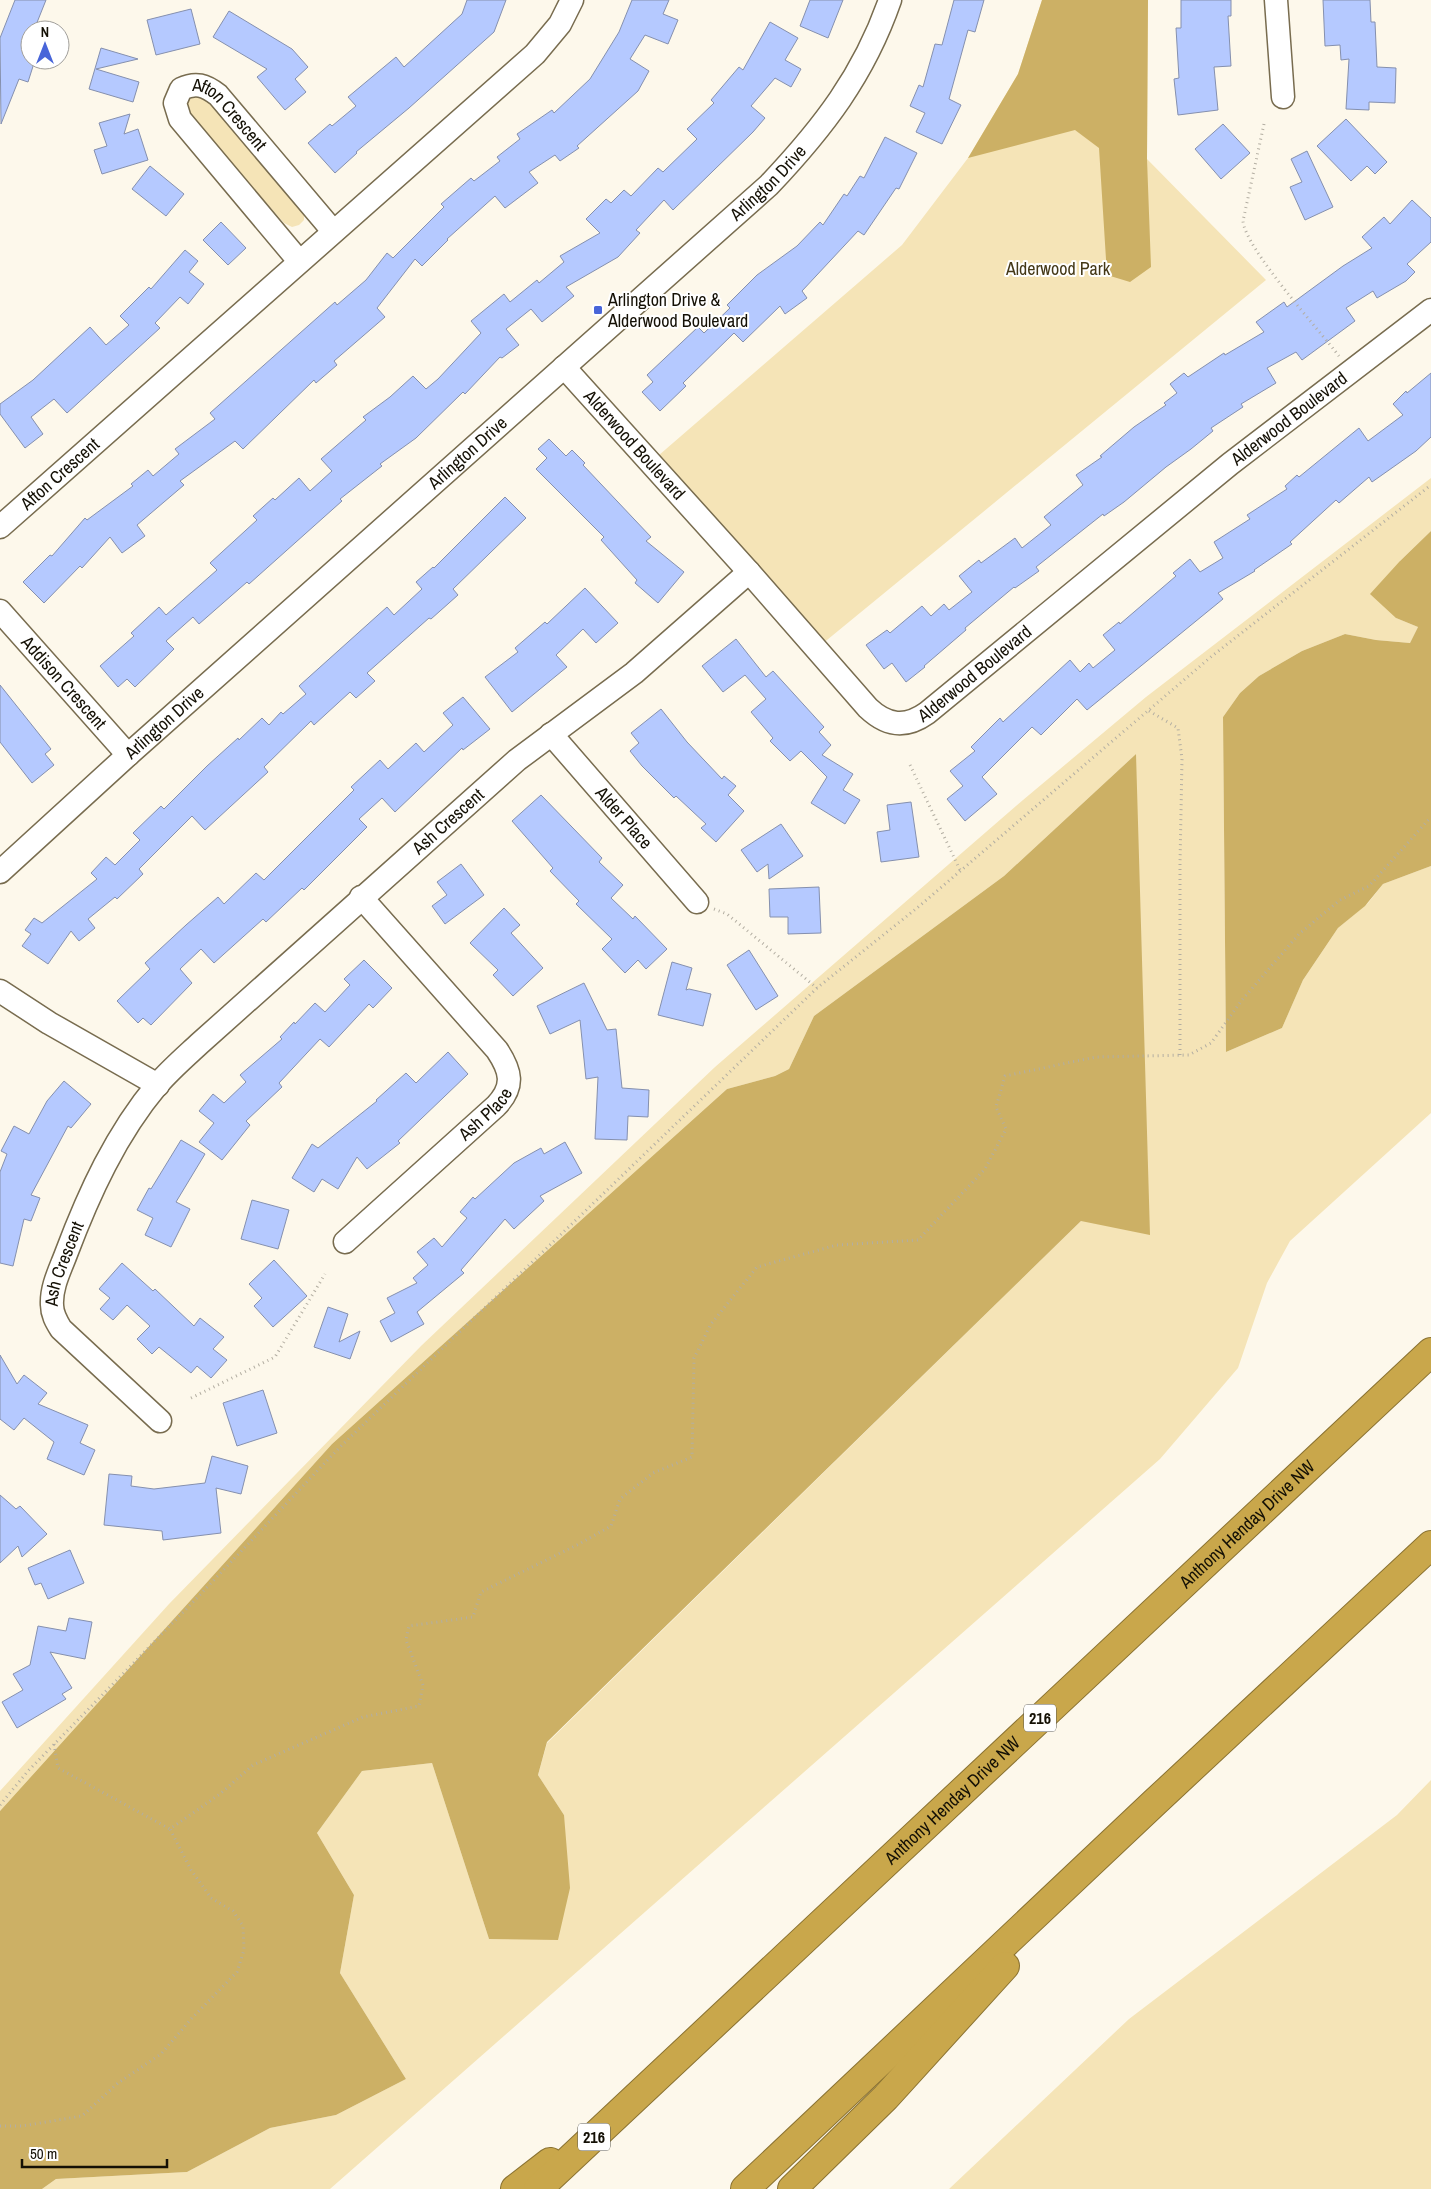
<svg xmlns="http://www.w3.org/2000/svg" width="1431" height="2189" viewBox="0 0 1431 2189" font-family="'Archivo Narrow',sans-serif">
	<rect width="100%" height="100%" fill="#fdf8eb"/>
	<path fill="#f5e4b7" d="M 1042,0 L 1148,0 L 1147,159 L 1266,280 L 816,649 L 651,462 L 902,245 L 968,158 L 1018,74 Z
		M 195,94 L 208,101 L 299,202 L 304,211 L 304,220 L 299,225 L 292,227 L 284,223 L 185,112 L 188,97 Z
		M 1431,478 L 1431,531 L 1400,561 L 1396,618 L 1418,627 L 1410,643 L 1376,640 L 1345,634 L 1302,651 L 1259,676 L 1240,693 L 1223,717 L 1226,1052 L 1282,1028 L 1303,980 L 1338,928 L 1368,903 L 1383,884 L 1431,866 L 1431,1113 L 1290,1241 L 1267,1283 L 1238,1368 L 1160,1459 L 330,2189 L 42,2189 L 56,2179 L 187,2172 L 270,2128 L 336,2115 L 406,2079 L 340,1973 L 354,1895 L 317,1833 L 362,1771 L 432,1763 L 489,1939 L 564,1815 L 538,1775 L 547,1743 L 1081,1221 L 1136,754 L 1004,876 L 814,1016 L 789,1069 L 775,1076 L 727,1089 L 332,1444 L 0,1811 L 0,1791 L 169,1604 L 421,1346 L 715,1067 L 1023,800 L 1146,697 Z
		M 1431,1780 L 1431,2189 L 949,2189 L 1129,2019 L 1397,1815 Z"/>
	<path fill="#ccb065" d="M 1042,0 L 1148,0 L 1147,159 L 1151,267 L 1130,282 L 1107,275 L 1099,148 L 1075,130 L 968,158 L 1018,74 Z
		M 1431,531 L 1431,866 L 1383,884 L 1365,906 L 1338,928 L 1303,980 L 1282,1028 L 1226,1052 L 1223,717 L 1240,693 L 1259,676 L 1302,651 L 1345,634 L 1376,640 L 1410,643 L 1418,627 L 1396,618 L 1370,594 L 1400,561 Z
		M 1136,754 L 1150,1235 L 1081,1221 L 547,1742 L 538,1775 L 564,1815 L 570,1888 L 558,1940 L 489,1939 L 432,1763 L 362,1771 L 317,1833 L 354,1895 L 340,1973 L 406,2079 L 336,2115 L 270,2128 L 187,2172 L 56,2179 L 42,2189 L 0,2189 L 0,1811 L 332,1444 L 727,1089 L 775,1076 L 789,1069 L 814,1016 L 1004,876 Z"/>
	<path fill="#b5c9ff" stroke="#8590ae" d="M 15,0 L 46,0 L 34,30 L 30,30 L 30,60 L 35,60 L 28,82 L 19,79 L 1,124 L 0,38 Z
		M 467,0 L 506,0 L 494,32 L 409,108 L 356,152 L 357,153 L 335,173 L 308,143 L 330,124 L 332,126 L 356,106 L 348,97 L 396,57 L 404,67 L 462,14 Z
		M 632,0 L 669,0 L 663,14 L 678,20 L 668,44 L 645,35 L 630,59 L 649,71 L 638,91 L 577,146 L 579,148 L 560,161 L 555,155 L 529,172 L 538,183 L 505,208 L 495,196 L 447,239 L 448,240 L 422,266 L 415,259 L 377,308 L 385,317 L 334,361 L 337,365 L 316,383 L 314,380 L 243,449 L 235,441 L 180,481 L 184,485 L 137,525 L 145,536 L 122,553 L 110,537 L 82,568 L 80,566 L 44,603 L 23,582 L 50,555 L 52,556 L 85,518 L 87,520 L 133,486 L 131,484 L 148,470 L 153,476 L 179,454 L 175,449 L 215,419 L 210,413 L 335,302 L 337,305 L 366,280 L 387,253 L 393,258 L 444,207 L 441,204 L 471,178 L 474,181 L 500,161 L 497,157 L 520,139 L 517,134 L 552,110 L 554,113 L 590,79 L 619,32 Z
		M 810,0 L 843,0 L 828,38 L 800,26 Z
		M 954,0 L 984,0 L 975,32 L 968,30 L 949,99 L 961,105 L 942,144 L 916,132 L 925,113 L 910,106 L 919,85 L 923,87 L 935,44 L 942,45 Z
		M 1181,0 L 1231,0 L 1231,16 L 1228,16 L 1231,66 L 1214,67 L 1218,110 L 1178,115 L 1174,79 L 1179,78 L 1176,28 L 1181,28 Z
		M 1323,0 L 1370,0 L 1371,22 L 1375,22 L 1377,67 L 1396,68 L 1395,103 L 1369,102 L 1369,110 L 1346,109 L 1349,59 L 1341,60 L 1340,45 L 1325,46 Z
		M 191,9 L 200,44 L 156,55 L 147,20 Z
		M 229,11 L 292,49 L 308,67 L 295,79 L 306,92 L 285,110 L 257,77 L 267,69 L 213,37 Z
		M 770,22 L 798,38 L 785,60 L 801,69 L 791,87 L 775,78 L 751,106 L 765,118 L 753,132 L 673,210 L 664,200 L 636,230 L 640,233 L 618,257 L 566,287 L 574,296 L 542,322 L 531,309 L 506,329 L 519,345 L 502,358 L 500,357 L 465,394 L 463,392 L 416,438 L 380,464 L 382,466 L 340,499 L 342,501 L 249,584 L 247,582 L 199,624 L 193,617 L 166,641 L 174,649 L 135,687 L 127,679 L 118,687 L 100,666 L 134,636 L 131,633 L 159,607 L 166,615 L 217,570 L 210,563 L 257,520 L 253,516 L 273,498 L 275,500 L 299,478 L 310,491 L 332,471 L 321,459 L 366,420 L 363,417 L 390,397 L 413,376 L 426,389 L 438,379 L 481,333 L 471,321 L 504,294 L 510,302 L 537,280 L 539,283 L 564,262 L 560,256 L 600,233 L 586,219 L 606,199 L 611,203 L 624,190 L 631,196 L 658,168 L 663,172 L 697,139 L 687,129 L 714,103 L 711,100 L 739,67 L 743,70 Z
		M 101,48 L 138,59 L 96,69 L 139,82 L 133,102 L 89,89 Z
		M 130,114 L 124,134 L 138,129 L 148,160 L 102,174 L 94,150 L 107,146 L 99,123 Z
		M 1346,119 L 1387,162 L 1375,174 L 1367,166 L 1351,181 L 1317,146 Z
		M 1223,124 L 1250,153 L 1221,179 L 1195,149 Z
		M 885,137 L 917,153 L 899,189 L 896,188 L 864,235 L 858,231 L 802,291 L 807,298 L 785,314 L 780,306 L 743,342 L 734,333 L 683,383 L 686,386 L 660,411 L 642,392 L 653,382 L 647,375 L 698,327 L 704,333 L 730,308 L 727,305 L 757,275 L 797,246 L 820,222 L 823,225 L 844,194 L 847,196 L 860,176 L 864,178 Z
		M 1307,151 L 1333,207 L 1305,220 L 1290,187 L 1302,182 L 1291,159 Z
		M 150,166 L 184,194 L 166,216 L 132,189 Z
		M 1412,200 L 1431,218 L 1431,242 L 1407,264 L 1415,272 L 1406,281 L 1377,298 L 1373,291 L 1346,308 L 1355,321 L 1302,360 L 1296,352 L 1267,368 L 1276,383 L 1241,404 L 1243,407 L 1211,428 L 1213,431 L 1191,449 L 1166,467 L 1124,502 L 1104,516 L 1103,514 L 1036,567 L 1039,571 L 1015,588 L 1014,587 L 965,628 L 966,630 L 924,666 L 925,667 L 906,682 L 892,663 L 884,669 L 866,645 L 887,630 L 890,633 L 922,606 L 931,616 L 944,604 L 949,610 L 972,592 L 959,576 L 979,560 L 981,563 L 1015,538 L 1022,548 L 1051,525 L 1044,517 L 1083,485 L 1076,475 L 1102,457 L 1100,456 L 1134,427 L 1166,405 L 1164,403 L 1177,393 L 1170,384 L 1184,373 L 1188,377 L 1224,353 L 1225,355 L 1264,332 L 1256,322 L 1284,302 L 1287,307 L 1343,266 L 1372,248 L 1362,237 L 1384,217 L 1390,224 Z
		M 221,222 L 246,248 L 228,265 L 203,240 Z
		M 185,250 L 198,261 L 189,272 L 204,284 L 188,304 L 180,297 L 155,323 L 160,328 L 67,413 L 54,399 L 31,417 L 43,434 L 25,448 L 0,414 L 0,404 L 33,380 L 90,327 L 106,345 L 129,325 L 120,316 L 149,287 L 151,289 Z
		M 1431,373 L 1431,437 L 1416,451 L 1372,482 L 1369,477 L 1339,503 L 1336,500 L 1290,542 L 1292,544 L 1254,570 L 1255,571 L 1218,593 L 1223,599 L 1087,710 L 1077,699 L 1041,735 L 1032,727 L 982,777 L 997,794 L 965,821 L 947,799 L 963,786 L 950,771 L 975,751 L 971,747 L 1000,718 L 1003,722 L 1070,660 L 1080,672 L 1089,663 L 1093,668 L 1115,650 L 1103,635 L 1119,622 L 1120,624 L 1176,576 L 1173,573 L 1190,559 L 1200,572 L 1223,558 L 1214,542 L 1250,519 L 1247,515 L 1287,489 L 1285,486 L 1297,475 L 1299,477 L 1359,428 L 1368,441 L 1403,415 L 1393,404 L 1406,391 L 1407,393 Z
		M 549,439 L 566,456 L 572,450 L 585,463 L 583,465 L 651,537 L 646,541 L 684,572 L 658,603 L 635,583 L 637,580 L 601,540 L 604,537 L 536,469 L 547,458 L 538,449 Z
		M 505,497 L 526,518 L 453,589 L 458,595 L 431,619 L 429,618 L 367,673 L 375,681 L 356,698 L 350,692 L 314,725 L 311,721 L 264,767 L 268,772 L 205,830 L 192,816 L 139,869 L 143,874 L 117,899 L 115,897 L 88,919 L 95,928 L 79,941 L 71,931 L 48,964 L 22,946 L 31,934 L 25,930 L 34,918 L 42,923 L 97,879 L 91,873 L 106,857 L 115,865 L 140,840 L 133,833 L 161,806 L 164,809 L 207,766 L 238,738 L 239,740 L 262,718 L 269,725 L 281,712 L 283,714 L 306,694 L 299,686 L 387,607 L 394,615 L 422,589 L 416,582 L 433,567 L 434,568 Z
		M 585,588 L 618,623 L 596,643 L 583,629 L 556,655 L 567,667 L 512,712 L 485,677 L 518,652 L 515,648 L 545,622 L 547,624 Z
		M 736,639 L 766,677 L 773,671 L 824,727 L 819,732 L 831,745 L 822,755 L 853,774 L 843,790 L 860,800 L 845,824 L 811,803 L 827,777 L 801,751 L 790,761 L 770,741 L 773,738 L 751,712 L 766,699 L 745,675 L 723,692 L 702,666 Z
		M 0,685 L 51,749 L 45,754 L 54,765 L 32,783 L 0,742 Z
		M 463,697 L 490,729 L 463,750 L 462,748 L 395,812 L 382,798 L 359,819 L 367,827 L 304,890 L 302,888 L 266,922 L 263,919 L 214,963 L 201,949 L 180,969 L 192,983 L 151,1025 L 143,1018 L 138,1023 L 117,1001 L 150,969 L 145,963 L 186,925 L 218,897 L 224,904 L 256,873 L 264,880 L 354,790 L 351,787 L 380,760 L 388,769 L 416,743 L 424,752 L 453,725 L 443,713 Z
		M 661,709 L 687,742 L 722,779 L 724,776 L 736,786 L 728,795 L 744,811 L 716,842 L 701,828 L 706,824 L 676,796 L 674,798 L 642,766 L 630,751 L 639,743 L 631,733 Z
		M 541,795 L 602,858 L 599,862 L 623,885 L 611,898 L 633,919 L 635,916 L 667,949 L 646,969 L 638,960 L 625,973 L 602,949 L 612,939 L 576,904 L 579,901 L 550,871 L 553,868 L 512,821 Z
		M 911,802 L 919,857 L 881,862 L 877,832 L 890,830 L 887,805 Z
		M 781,824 L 803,856 L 769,879 L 768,864 L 757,872 L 741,850 Z
		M 461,864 L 484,895 L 445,924 L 432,906 L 447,895 L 437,882 Z
		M 819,887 L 821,933 L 788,934 L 788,917 L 770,917 L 769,889 Z
		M 504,908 L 520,925 L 511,933 L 543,968 L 513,996 L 493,975 L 498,970 L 470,943 Z
		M 749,950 L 778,996 L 756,1010 L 727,965 Z
		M 364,960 L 392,988 L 373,1008 L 369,1004 L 329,1047 L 320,1039 L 279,1083 L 282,1087 L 246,1121 L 250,1125 L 222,1160 L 199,1142 L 214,1123 L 199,1111 L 213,1094 L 224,1103 L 246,1082 L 240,1075 L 282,1039 L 280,1037 L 294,1022 L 295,1024 L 315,1003 L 325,1012 L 350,985 L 344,979 Z
		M 672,962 L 692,968 L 686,990 L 689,989 L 711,994 L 703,1026 L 658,1015 Z
		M 584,983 L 607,1030 L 616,1029 L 622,1088 L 649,1090 L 648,1117 L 628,1116 L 627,1140 L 595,1139 L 598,1077 L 586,1079 L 580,1020 L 550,1034 L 537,1006 Z
		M 448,1052 L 468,1074 L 398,1141 L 400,1143 L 367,1169 L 357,1157 L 338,1189 L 322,1179 L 314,1192 L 292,1178 L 312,1144 L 318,1148 L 377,1101 L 376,1100 L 406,1073 L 416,1083 Z
		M 64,1081 L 91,1104 L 71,1128 L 68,1126 L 31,1195 L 40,1198 L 31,1221 L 24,1219 L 13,1266 L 0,1263 L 0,1172 L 7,1154 L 1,1151 L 14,1126 L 29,1134 L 47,1101 Z
		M 181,1140 L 205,1154 L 176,1202 L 190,1209 L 171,1247 L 145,1235 L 153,1218 L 137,1210 L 149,1188 L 151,1189 Z
		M 565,1142 L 582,1173 L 540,1196 L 544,1201 L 514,1229 L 505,1219 L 461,1270 L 464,1273 L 417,1312 L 424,1324 L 391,1342 L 380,1321 L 395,1313 L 387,1298 L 417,1283 L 413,1278 L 428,1265 L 417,1252 L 434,1238 L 442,1247 L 467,1218 L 460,1212 L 473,1197 L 475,1199 L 514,1163 L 541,1148 L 544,1154 Z
		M 252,1200 L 289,1210 L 278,1249 L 241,1239 Z
		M 274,1260 L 307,1296 L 273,1327 L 254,1306 L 262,1298 L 249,1284 Z
		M 122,1263 L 153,1291 L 155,1289 L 194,1326 L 200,1318 L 224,1337 L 213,1349 L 227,1360 L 211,1378 L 197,1366 L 191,1373 L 159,1347 L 152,1354 L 137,1339 L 150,1326 L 127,1305 L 113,1320 L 100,1309 L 110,1298 L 99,1289 Z
		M 328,1307 L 348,1314 L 339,1342 L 360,1331 L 350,1359 L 314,1347 Z
		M 0,1355 L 17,1384 L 24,1375 L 47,1393 L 38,1404 L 88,1425 L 80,1443 L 95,1450 L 84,1475 L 47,1459 L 54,1442 L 24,1418 L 14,1430 L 0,1419 Z
		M 263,1390 L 277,1433 L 237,1446 L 223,1403 Z
		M 212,1456 L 248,1466 L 241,1494 L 216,1488 L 221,1533 L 163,1540 L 162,1531 L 104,1525 L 109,1474 L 132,1476 L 131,1486 L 154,1489 L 205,1483 Z
		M 0,1495 L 16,1509 L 20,1506 L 47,1534 L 22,1557 L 18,1546 L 0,1563 Z
		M 70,1550 L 84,1583 L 48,1599 L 41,1583 L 35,1585 L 28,1568 Z
		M 69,1618 L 92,1622 L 85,1659 L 50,1652 L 72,1688 L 62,1694 L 66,1699 L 17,1728 L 2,1702 L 23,1690 L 13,1674 L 30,1665 L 38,1626 L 66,1631 Z"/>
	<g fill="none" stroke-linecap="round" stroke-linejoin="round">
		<defs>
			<g id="minor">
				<path d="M 1276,0 L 1283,97"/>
				<path id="s1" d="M 299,261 L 180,119 L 175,103 L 181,89 C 196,82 205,85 218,95 L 333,231"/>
				<path id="s2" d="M 564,367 L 749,572 L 868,708 C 887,726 906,728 927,713 L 1230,464 L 1431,310"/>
				<path id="s3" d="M 0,527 L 535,54 L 560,24 L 572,0"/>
				<path id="s4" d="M 0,611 L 128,755"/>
				<path id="s5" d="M 551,734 L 697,902"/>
				<path id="s6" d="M 0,872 L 128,755 L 769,185 C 823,128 864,75 890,0"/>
				<path d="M 0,991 L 49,1023 L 158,1085"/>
				<path id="s7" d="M 345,1242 L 496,1106 C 515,1086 511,1071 497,1050 L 361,897"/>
				<path id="s8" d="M 160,1421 L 61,1329 C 56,1321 52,1314 52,1305 C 51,1287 60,1270 66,1254 C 89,1193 116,1134 158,1084 C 170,1070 185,1057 199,1044 L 517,760 L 634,673 L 749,572"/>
			</g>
			<g id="highway">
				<path d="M 515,2189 L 550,2162"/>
				<path id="s9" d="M 538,2189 L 1431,1352"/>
				<path d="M 745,2189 L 1154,1803 L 1431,1545"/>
				<path d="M 792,2189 L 886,2097 L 1005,1966"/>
			</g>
		</defs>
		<use href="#minor" stroke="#786c4f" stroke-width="25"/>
		<use href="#highway" stroke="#8a7232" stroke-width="30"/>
		<path stroke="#b3aea2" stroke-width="3" stroke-dasharray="1 4" stroke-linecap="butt" d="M 1264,124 L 1243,221 C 1245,248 1319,330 1339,356
			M 1149,711 L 1178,728 L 1182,759 L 1180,864 L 1180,1055
			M 910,765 L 960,870
			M 714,909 L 727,914 L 817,988
			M 191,1398 L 275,1357 L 325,1274
			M 54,1744 L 58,1768 L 170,1829
			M 0,1805 L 28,1771 L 195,1600 L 339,1448 L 817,988 L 917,908 L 1212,656 L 1431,485
			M 0,2126 L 22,2126 L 82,2116 L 118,2083 L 161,2054 L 192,2018 L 237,1972 L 244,1950 L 243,1926 L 233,1911 L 211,1898 L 191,1870 L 170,1829 L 220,1794 L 253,1765 L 363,1717 L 419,1706 L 423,1685 L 406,1640 L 409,1626 L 473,1617 L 481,1592 L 579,1544 L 611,1526 L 620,1499 L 653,1473 L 692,1457 L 694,1358 L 711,1324 L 757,1267 L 837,1245 L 918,1240 L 985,1169 L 1006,1129 L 996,1107 L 1005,1076 L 1096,1057 L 1189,1055 L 1211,1043 L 1242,1000 L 1299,934 L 1340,900 L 1369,886 L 1431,817"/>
		<use href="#minor" stroke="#fff" stroke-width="22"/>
		<use href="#highway" stroke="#c9a74b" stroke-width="28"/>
	</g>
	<rect fill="#4865d9" stroke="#fff" stroke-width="2" x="593" y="305" width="10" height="10" rx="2.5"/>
	<g text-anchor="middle" stroke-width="4" stroke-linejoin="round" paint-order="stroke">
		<g fill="#fff" stroke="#5a5850" stroke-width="1">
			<rect x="1024" y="1704.5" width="32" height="27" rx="4"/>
			<rect x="578" y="2123.5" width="32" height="27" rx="4"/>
		</g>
		<g font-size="16" font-weight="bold" fill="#141005">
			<text x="1040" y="1724">216</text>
			<text x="594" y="2143">216</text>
		</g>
		<g font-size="18" fill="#141005" stroke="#fff">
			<text dy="6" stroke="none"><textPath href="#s1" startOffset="278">Afton Crescent</textPath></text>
			<text dy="6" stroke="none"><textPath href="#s6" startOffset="1032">Arlington Drive</textPath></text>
			<text dy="6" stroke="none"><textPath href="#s2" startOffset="989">Alderwood Boulevard</textPath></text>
			<text dy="6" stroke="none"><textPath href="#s2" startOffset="105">Alderwood Boulevard</textPath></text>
			<text dy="6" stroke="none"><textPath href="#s6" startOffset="628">Arlington Drive</textPath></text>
			<text dy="6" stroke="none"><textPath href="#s3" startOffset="80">Afton Crescent</textPath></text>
			<text dy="6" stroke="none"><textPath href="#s2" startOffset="584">Alderwood Boulevard</textPath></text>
			<text dy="6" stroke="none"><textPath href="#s4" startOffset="96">Addison Crescent</textPath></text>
			<text dy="6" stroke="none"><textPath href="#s6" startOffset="222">Arlington Drive</textPath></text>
			<text dy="6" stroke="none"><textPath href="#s5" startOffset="111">Alder Place</textPath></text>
			<text dy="6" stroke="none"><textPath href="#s8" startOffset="800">Ash Crescent</textPath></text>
			<text dy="6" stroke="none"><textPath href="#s7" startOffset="190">Ash Place</textPath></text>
			<text dy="6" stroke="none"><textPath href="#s8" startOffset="204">Ash Crescent</textPath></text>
			<text dy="6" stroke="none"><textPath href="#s9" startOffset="972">Anthony Henday Drive NW</textPath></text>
			<text dy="6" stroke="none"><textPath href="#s9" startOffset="568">Anthony Henday Drive NW</textPath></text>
		</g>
		<g font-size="18" fill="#443817" stroke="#fff">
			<text x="1058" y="275">Alderwood Park</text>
		</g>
		<g font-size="18" fill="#141005" stroke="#fff" text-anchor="start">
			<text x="608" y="306">Arlington Drive &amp;<tspan x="608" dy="21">Alderwood Boulevard</tspan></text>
		</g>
	</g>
	<g transform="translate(45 45)"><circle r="24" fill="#ffffff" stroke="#a19f9b"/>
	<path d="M0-4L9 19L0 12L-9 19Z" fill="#4865d9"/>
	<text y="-8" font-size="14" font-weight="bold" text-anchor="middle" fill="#141005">N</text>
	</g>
	<path d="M22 2159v8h145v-8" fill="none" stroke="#141005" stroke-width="2.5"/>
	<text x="30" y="2159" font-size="15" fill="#141005" stroke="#ffffff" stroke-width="4" paint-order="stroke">50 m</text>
</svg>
